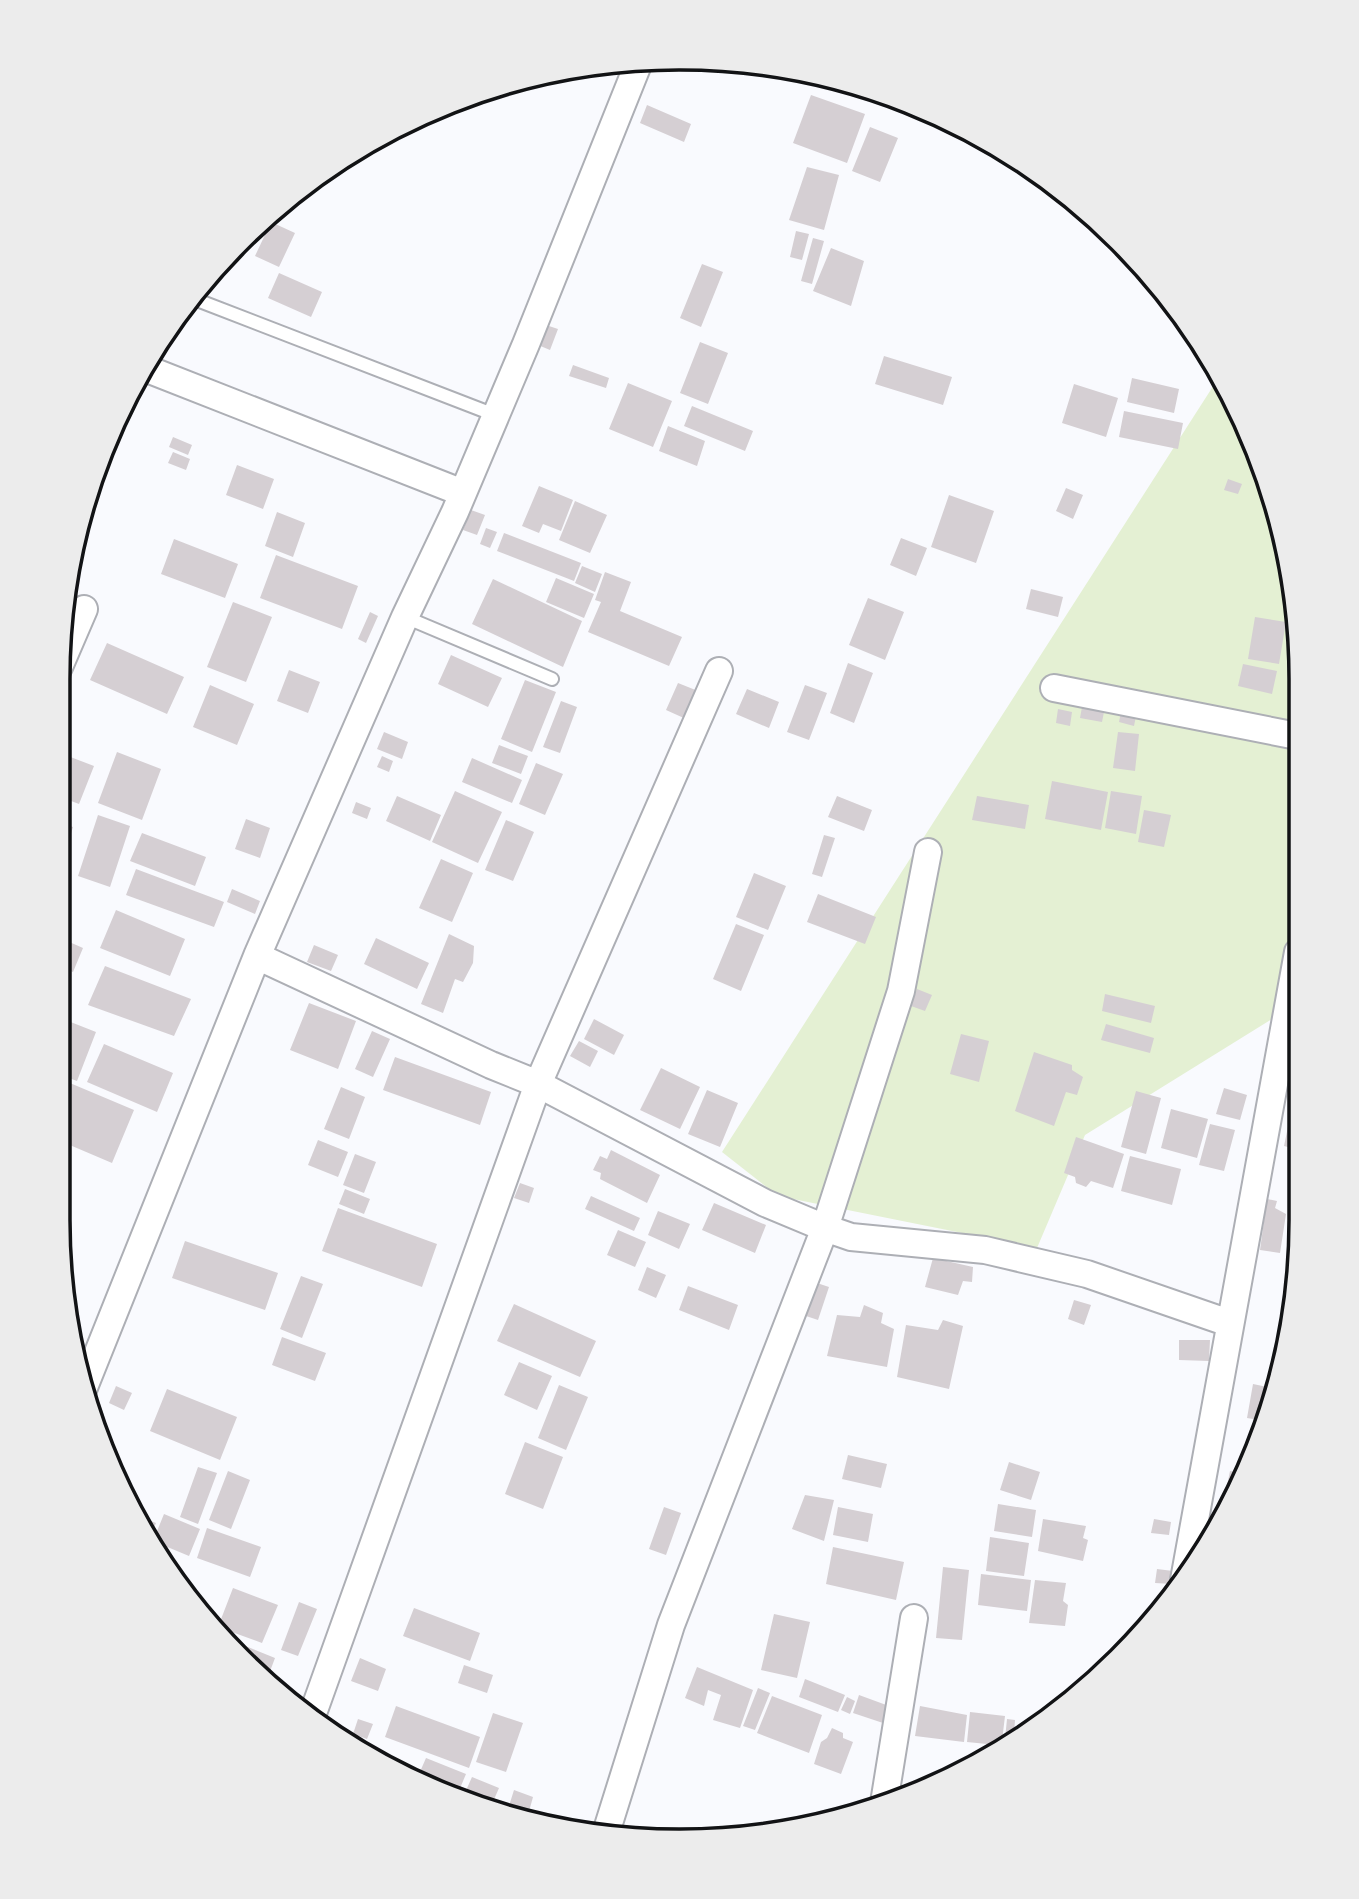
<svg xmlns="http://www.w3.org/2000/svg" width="1359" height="1899" viewBox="0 0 1359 1899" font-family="'Source Sans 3',sans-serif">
	<rect width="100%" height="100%" fill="#f9fafe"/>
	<path fill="#e4f0d3" d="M 1219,377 L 1237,405 L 1296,598 L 1298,1003 L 1085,1135 L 1037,1248 L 778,1196 L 722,1152 Z"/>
	<path fill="#d5cfd3" d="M 832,78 L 868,89 L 866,97 L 829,88 Z
		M 811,95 L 865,114 L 847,163 L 793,143 Z
		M 647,105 L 691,124 L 684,142 L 640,123 Z
		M 870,127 L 898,138 L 880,182 L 852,171 Z
		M 807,167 L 839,175 L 824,230 L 789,220 Z
		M 271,222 L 295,233 L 279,267 L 255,256 Z
		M 796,231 L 809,234 L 802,260 L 790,257 Z
		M 813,238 L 824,241 L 812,284 L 801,281 Z
		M 831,248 L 864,261 L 851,306 L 813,291 Z
		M 702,264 L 723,272 L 701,327 L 680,318 Z
		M 279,273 L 322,292 L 311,317 L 268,298 Z
		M 546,325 L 558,329 L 550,350 L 538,345 Z
		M 700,342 L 728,353 L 708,404 L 680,393 Z
		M 884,356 L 952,377 L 943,405 L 875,384 Z
		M 573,365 L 609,378 L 606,388 L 569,376 Z
		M 1132,378 L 1179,389 L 1174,413 L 1127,402 Z
		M 628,383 L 672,401 L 653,447 L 609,429 Z
		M 1074,384 L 1118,398 L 1106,437 L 1062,423 Z
		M 692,406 L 753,431 L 745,451 L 684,426 Z
		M 1124,411 L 1183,423 L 1178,449 L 1119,437 Z
		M 668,426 L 705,441 L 697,466 L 659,451 Z
		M 173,437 L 192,445 L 188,455 L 169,447 Z
		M 173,452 L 190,459 L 186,470 L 168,463 Z
		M 237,465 L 274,479 L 263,509 L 226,495 Z
		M 1228,479 L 1242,484 L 1238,494 L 1224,490 Z
		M 539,486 L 573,500 L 561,531 L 543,524 L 539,533 L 522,526 Z
		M 1066,488 L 1083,495 L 1073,519 L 1056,511 Z
		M 949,495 L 994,511 L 976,563 L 931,547 Z
		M 575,501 L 607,515 L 590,553 L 559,540 Z
		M 471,510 L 485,515 L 477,535 L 463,530 Z
		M 277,512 L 305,523 L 293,557 L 265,546 Z
		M 486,528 L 497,532 L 490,548 L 480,544 Z
		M 504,533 L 581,563 L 574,581 L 497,551 Z
		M 901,538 L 927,548 L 916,576 L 890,565 Z
		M 174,539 L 238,564 L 225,598 L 161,574 Z
		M 276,555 L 358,586 L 342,629 L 260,598 Z
		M 582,566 L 602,574 L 595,592 L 575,583 Z
		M 605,572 L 631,582 L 620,611 L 682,637 L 669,666 L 588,632 L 601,602 L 595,600 Z
		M 556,578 L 594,594 L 584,618 L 546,602 Z
		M 493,579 L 582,621 L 563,667 L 472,624 Z
		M 1031,589 L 1063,597 L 1058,617 L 1026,609 Z
		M 868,598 L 904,612 L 885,660 L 849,645 Z
		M 233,602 L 272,617 L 246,682 L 207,667 Z
		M 370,612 L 378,616 L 366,643 L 358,639 Z
		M 1255,617 L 1286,622 L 1279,664 L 1248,659 Z
		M 107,643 L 184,677 L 167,714 L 90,680 Z
		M 451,655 L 502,678 L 488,707 L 438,684 Z
		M 848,663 L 873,673 L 854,723 L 830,713 Z
		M 1243,664 L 1277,671 L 1272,694 L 1238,686 Z
		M 289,670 L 320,682 L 308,713 L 277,701 Z
		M 525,680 L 556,692 L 532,752 L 501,739 Z
		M 678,683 L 698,691 L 686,719 L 666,710 Z
		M 210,685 L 254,704 L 237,745 L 193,727 Z
		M 805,685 L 827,693 L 809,740 L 787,732 Z
		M 747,689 L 779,702 L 769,728 L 736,714 Z
		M 561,701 L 577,707 L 560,753 L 543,747 Z
		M 1082,707 L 1104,712 L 1102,722 L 1080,718 Z
		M 1058,709 L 1072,712 L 1070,726 L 1056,723 Z
		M 1121,712 L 1136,716 L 1134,726 L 1119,722 Z
		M 384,732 L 408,742 L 402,759 L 377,749 Z
		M 1118,732 L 1139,734 L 1135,771 L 1113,768 Z
		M 499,745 L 528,756 L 521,774 L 492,763 Z
		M 117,752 L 161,769 L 142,820 L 98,803 Z
		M 60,753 L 94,766 L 79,804 L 58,796 L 58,759 Z
		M 382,756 L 393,761 L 389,772 L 377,767 Z
		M 472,758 L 522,780 L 512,803 L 462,782 Z
		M 536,763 L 563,774 L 545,815 L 519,804 Z
		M 1052,781 L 1108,792 L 1101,830 L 1045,819 Z
		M 455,791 L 502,812 L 478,863 L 432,842 Z
		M 1111,791 L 1142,796 L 1136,834 L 1105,828 Z
		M 397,796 L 441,815 L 430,841 L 386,821 Z
		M 837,796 L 872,810 L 864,831 L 828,817 Z
		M 977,796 L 1029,805 L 1025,829 L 972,820 Z
		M 356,802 L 371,808 L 367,819 L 352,813 Z
		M 1144,810 L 1171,815 L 1164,847 L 1138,842 Z
		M 98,815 L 130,826 L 110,887 L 78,876 Z
		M 246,819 L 270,828 L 260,858 L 235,849 Z
		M 506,820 L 534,832 L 513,881 L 485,870 Z
		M 58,822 L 73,827 L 62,862 L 58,861 Z
		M 142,833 L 206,857 L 195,886 L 130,861 Z
		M 824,835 L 835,838 L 822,877 L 812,874 Z
		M 441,859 L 473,873 L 452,922 L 419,908 Z
		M 136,869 L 224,902 L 214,927 L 126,895 Z
		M 754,873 L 786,886 L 768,930 L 736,917 Z
		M 232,889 L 260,901 L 255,914 L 227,902 Z
		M 818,894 L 876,917 L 865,944 L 807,922 Z
		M 116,910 L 185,939 L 170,976 L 100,948 Z
		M 736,924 L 764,935 L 741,991 L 713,979 Z
		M 449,934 L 474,946 L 473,963 L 463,982 L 455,979 L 443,1013 L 421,1004 Z
		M 58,937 L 83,948 L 73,972 L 58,966 Z
		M 376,938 L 429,963 L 417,989 L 364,964 Z
		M 314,945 L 338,955 L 331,971 L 307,962 Z
		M 105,966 L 191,999 L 174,1036 L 88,1005 Z
		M 58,976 L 71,982 L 58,1013 Z
		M 917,989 L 932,995 L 925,1011 L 911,1006 Z
		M 1105,994 L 1155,1006 L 1151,1023 L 1102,1011 Z
		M 309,1003 L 356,1021 L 338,1069 L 290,1050 Z
		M 63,1019 L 96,1032 L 77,1081 L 58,1074 L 58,1033 Z
		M 594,1019 L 624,1035 L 614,1055 L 584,1039 Z
		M 1106,1024 L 1154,1038 L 1150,1053 L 1101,1040 Z
		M 372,1031 L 390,1039 L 373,1077 L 355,1069 Z
		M 961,1034 L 989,1041 L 979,1082 L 950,1074 Z
		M 579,1041 L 598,1051 L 590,1067 L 570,1056 Z
		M 104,1044 L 173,1073 L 157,1112 L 87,1082 Z
		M 1034,1052 L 1072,1065 L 1072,1070 L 1083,1077 L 1077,1095 L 1066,1092 L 1054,1126 L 1015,1111 Z
		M 395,1057 L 491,1092 L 480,1125 L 383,1090 Z
		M 661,1068 L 700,1087 L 680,1129 L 640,1110 Z
		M 58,1078 L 134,1110 L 112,1163 L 58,1140 Z
		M 341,1087 L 365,1097 L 349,1139 L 324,1129 Z
		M 1224,1088 L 1247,1095 L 1240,1120 L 1216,1114 Z
		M 707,1090 L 738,1103 L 720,1147 L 688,1134 Z
		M 1136,1091 L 1161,1098 L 1146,1154 L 1121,1147 Z
		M 1292,1097 L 1299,1099 L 1299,1112 L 1288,1108 Z
		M 1171,1109 L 1208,1119 L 1197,1158 L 1161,1148 Z
		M 1290,1117 L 1299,1119 L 1299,1150 L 1284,1146 Z
		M 1210,1124 L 1235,1130 L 1224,1171 L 1199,1165 Z
		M 1076,1137 L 1124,1154 L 1113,1188 L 1091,1181 L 1086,1187 L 1076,1183 L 1075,1177 L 1064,1173 Z
		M 318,1140 L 348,1152 L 338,1177 L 308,1165 Z
		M 611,1150 L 660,1175 L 647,1203 L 600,1179 L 601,1173 L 593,1170 L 600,1156 L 607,1159 Z
		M 355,1154 L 376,1162 L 364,1193 L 343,1185 Z
		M 1130,1156 L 1181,1169 L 1172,1205 L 1121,1191 Z
		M 1291,1173 L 1299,1174 L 1300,1211 L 1291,1208 L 1293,1192 L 1288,1191 Z
		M 520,1183 L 534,1188 L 529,1203 L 514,1198 Z
		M 345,1189 L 370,1199 L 364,1214 L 339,1204 Z
		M 591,1196 L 640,1218 L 634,1231 L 585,1209 Z
		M 1267,1199 L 1277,1201 L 1275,1208 L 1286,1214 L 1280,1253 L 1260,1250 Z
		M 714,1203 L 766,1225 L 755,1253 L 702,1230 Z
		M 338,1208 L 437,1244 L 422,1287 L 322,1251 Z
		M 658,1211 L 690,1224 L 679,1249 L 648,1235 Z
		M 618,1230 L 646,1242 L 635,1267 L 607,1255 Z
		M 185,1241 L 278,1273 L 265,1310 L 172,1278 Z
		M 933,1258 L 973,1267 L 972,1282 L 963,1281 L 958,1295 L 925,1287 Z
		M 647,1267 L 666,1275 L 656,1298 L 638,1290 Z
		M 301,1276 L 323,1284 L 302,1338 L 280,1329 Z
		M 811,1281 L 829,1287 L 818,1320 L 800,1314 Z
		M 688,1286 L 738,1305 L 729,1330 L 679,1310 Z
		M 1074,1300 L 1091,1305 L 1084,1325 L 1068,1319 Z
		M 514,1304 L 596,1341 L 580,1377 L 497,1341 Z
		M 864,1305 L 883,1313 L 881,1323 L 894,1329 L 887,1367 L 827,1356 L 837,1315 L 860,1317 Z
		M 943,1320 L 963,1326 L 949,1389 L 897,1377 L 906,1325 L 938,1330 Z
		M 282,1337 L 326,1353 L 315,1381 L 272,1365 Z
		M 1179,1340 L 1210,1340 L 1209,1361 L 1179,1360 Z
		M 519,1362 L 552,1376 L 537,1410 L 504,1395 Z
		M 1253,1384 L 1277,1389 L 1265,1421 L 1247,1418 Z
		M 559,1385 L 588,1397 L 566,1450 L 538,1438 Z
		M 116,1386 L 132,1393 L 124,1410 L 109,1403 Z
		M 167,1389 L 237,1417 L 220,1460 L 150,1431 Z
		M 525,1442 L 563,1457 L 543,1509 L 505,1494 Z
		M 848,1455 L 887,1464 L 881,1488 L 842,1479 Z
		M 1009,1462 L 1040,1472 L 1031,1500 L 1000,1490 Z
		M 198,1467 L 217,1473 L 198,1524 L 180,1517 Z
		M 228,1471 L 250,1480 L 231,1529 L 209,1520 Z
		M 1230,1471 L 1245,1474 L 1237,1494 L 1226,1491 Z
		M 805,1495 L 834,1500 L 824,1541 L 792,1529 Z
		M 998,1504 L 1036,1510 L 1032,1537 L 994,1531 Z
		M 664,1507 L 681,1513 L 666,1555 L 649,1549 Z
		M 838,1507 L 873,1514 L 868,1542 L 833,1535 Z
		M 164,1514 L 200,1529 L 189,1556 L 153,1541 Z
		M 141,1517 L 156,1523 L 150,1537 Z
		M 1043,1519 L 1086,1526 L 1083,1538 L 1088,1540 L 1083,1561 L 1038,1551 Z
		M 1154,1519 L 1171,1522 L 1169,1535 L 1151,1533 Z
		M 207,1528 L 261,1547 L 250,1577 L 197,1558 Z
		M 990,1537 L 1029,1543 L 1024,1576 L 986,1571 Z
		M 833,1547 L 904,1562 L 896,1600 L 826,1584 Z
		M 943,1567 L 969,1570 L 962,1640 L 936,1638 Z
		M 1157,1569 L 1173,1571 L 1172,1584 L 1155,1583 Z
		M 981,1574 L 1031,1580 L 1027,1611 L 978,1605 Z
		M 1035,1580 L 1066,1583 L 1063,1601 L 1068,1605 L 1065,1626 L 1029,1623 Z
		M 233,1588 L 278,1605 L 262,1643 L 218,1627 Z
		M 188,1594 L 206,1601 L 203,1611 Z
		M 299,1602 L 317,1609 L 298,1656 L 281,1650 Z
		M 414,1608 L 480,1633 L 470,1661 L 403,1636 Z
		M 774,1614 L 810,1622 L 797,1678 L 761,1670 Z
		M 228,1639 L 275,1658 L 266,1682 L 260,1676 Z
		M 360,1658 L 386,1669 L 378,1691 L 351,1681 Z
		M 464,1665 L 493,1675 L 487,1693 L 458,1683 Z
		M 697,1667 L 753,1690 L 740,1728 L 713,1720 L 721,1695 L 708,1690 L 704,1706 L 685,1698 Z
		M 805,1679 L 845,1695 L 838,1712 L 799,1697 Z
		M 758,1688 L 770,1693 L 755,1730 L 743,1726 Z
		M 859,1695 L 889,1706 L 883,1723 L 853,1713 Z
		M 772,1696 L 822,1715 L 809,1753 L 757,1733 Z
		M 847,1697 L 855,1701 L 850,1714 L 841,1710 Z
		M 396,1706 L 480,1737 L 469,1768 L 385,1737 Z
		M 920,1706 L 967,1715 L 964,1742 L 915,1736 Z
		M 970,1712 L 1005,1716 L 1002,1741 L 997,1745 L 967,1742 Z
		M 493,1713 L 523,1723 L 506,1772 L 476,1762 Z
		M 358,1719 L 373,1724 L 367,1739 L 353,1734 Z
		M 1007,1719 L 1015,1720 L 1014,1734 L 1005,1739 Z
		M 832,1728 L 843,1733 L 843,1738 L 853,1742 L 841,1774 L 814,1764 L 821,1742 L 827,1738 Z
		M 426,1758 L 466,1774 L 458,1793 L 416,1781 Z
		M 472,1777 L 499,1788 L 492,1804 L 464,1795 Z
		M 514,1790 L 533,1797 L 528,1815 L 508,1809 Z
		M 563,1821 L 584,1829 L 583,1831 L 561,1825 Z
		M 739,1828 L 760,1836 L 736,1836 Z"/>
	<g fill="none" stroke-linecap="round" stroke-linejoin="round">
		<defs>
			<path id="service" d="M 197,300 L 495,415
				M 405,617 L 552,679"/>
			<path id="minor" d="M 142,367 L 463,493
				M 59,667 L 84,609
				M 1054,688 L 1297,736
				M 257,956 L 491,1065 L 538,1084 L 765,1203 L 825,1228 L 851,1237 L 985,1250 L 1087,1274 L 1229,1323
				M 83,1390 L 257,956 L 405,617 L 455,512 L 526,344 L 639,62
				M 1184,1580 L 1298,952
				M 312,1716 L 538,1084 L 719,671
				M 884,1803 L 914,1618
				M 605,1836 L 671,1625 L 825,1228 L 901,991 L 928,852"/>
		</defs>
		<use href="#service" stroke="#adafb5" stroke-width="16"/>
		<use href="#minor" stroke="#adafb5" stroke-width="30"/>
		<use href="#service" stroke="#fff" stroke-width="12"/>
		<use href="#minor" stroke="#fff" stroke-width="26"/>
	</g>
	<path d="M0 0H1359V1899H0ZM679 70H680A609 609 0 0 1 1289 679V1220A609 609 0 0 1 680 1829H679A609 609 0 0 1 70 1220V679A609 609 0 0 1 679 70Z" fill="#ececec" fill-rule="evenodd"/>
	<path fill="none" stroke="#121315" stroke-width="3.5" d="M679 70H680A609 609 0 0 1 1289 679V1220A609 609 0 0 1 680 1829H679A609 609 0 0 1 70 1220V679A609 609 0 0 1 679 70Z"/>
</svg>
